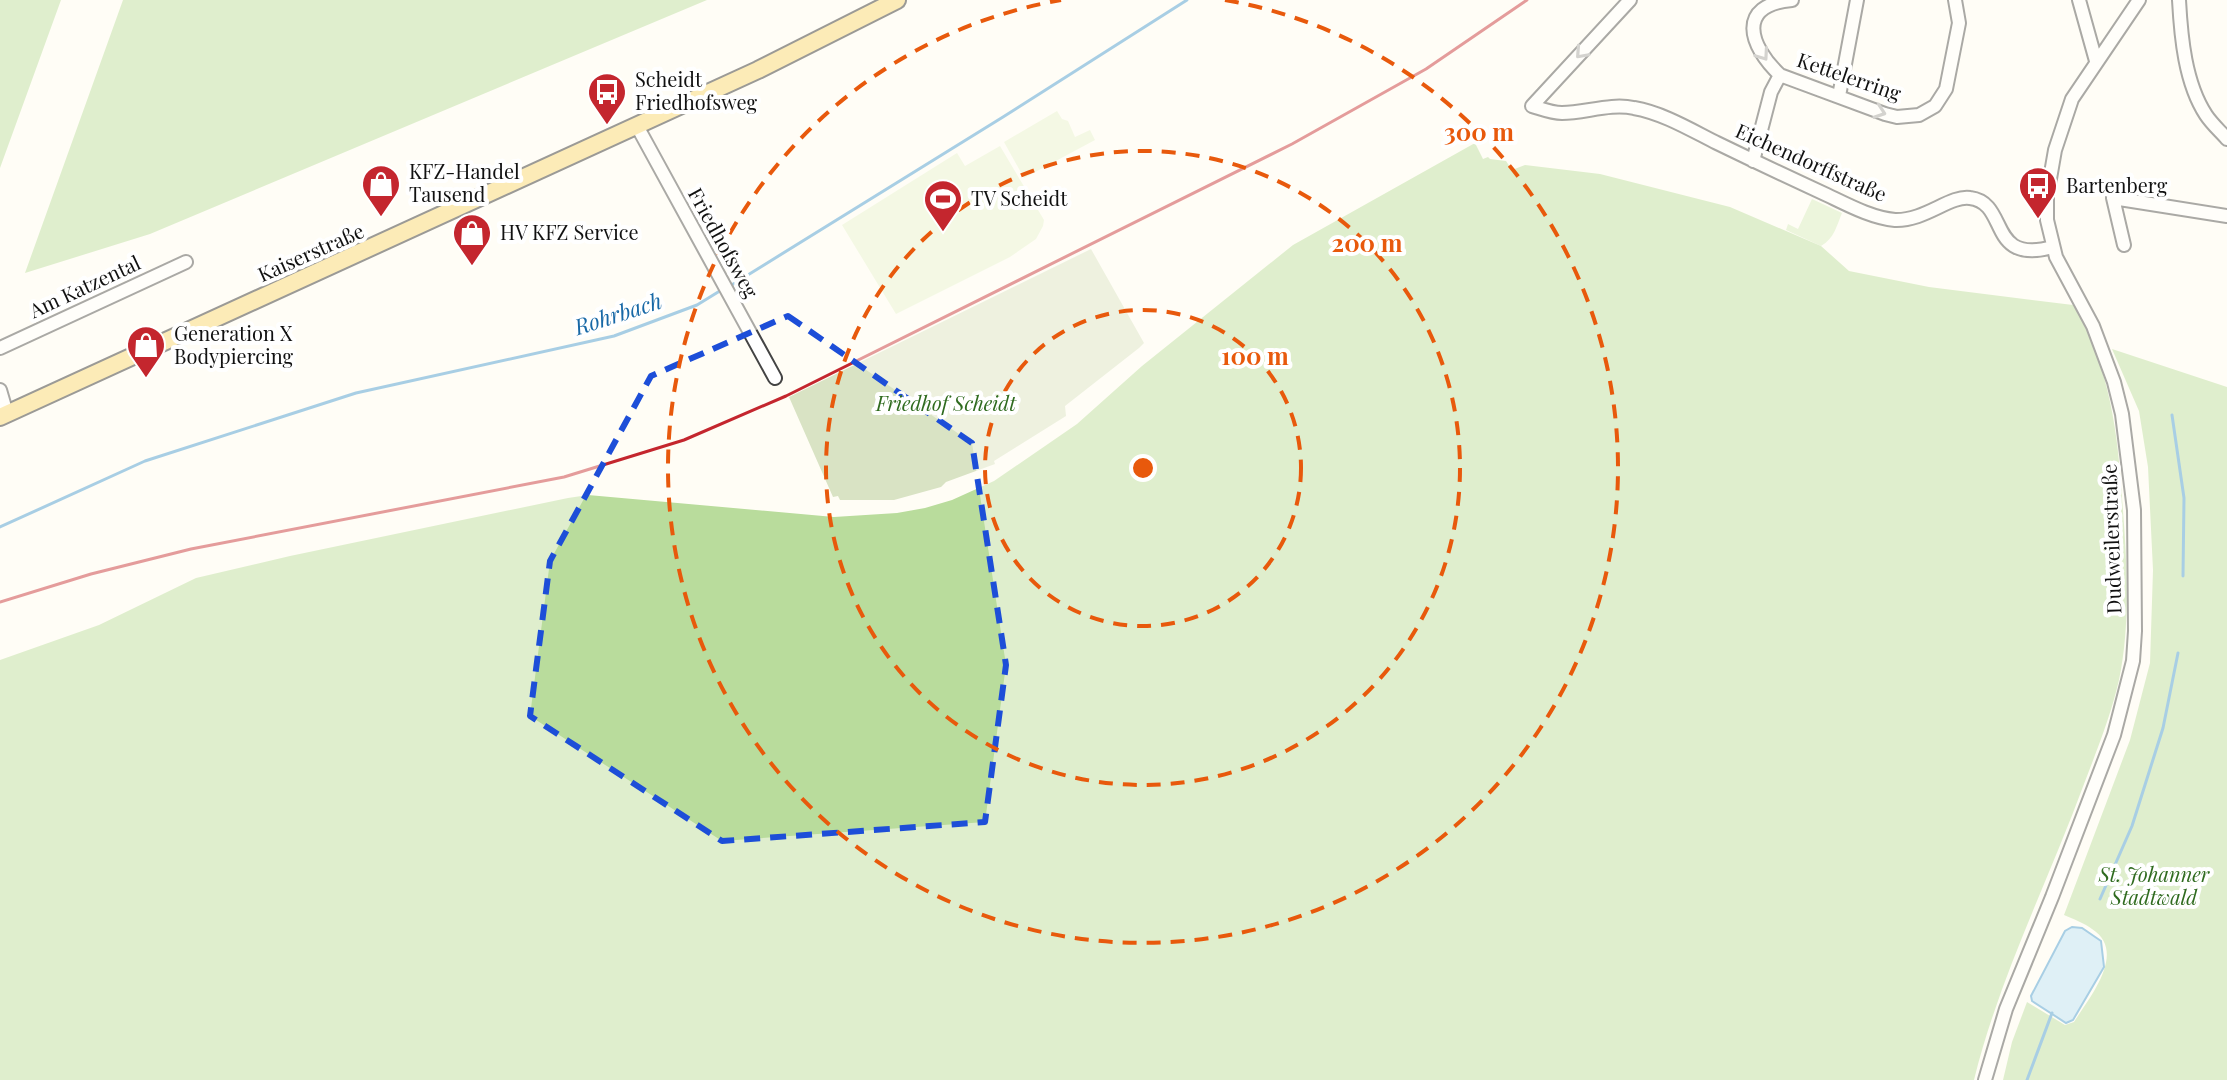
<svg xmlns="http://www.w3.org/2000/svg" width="2227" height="1080" viewBox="0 0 2227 1080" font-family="'Playfair Display',serif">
	<rect width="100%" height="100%" fill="#fffdf5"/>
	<path fill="#d5ebbd" d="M 1812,199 L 1842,213 C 1837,225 1834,239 1821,246 L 1786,230 L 1788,224 L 1798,229 Z"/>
	<path fill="#b9dc9c" d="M 0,0 L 61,0 L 0,168 Z
		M 123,0 L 707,0 L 150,234 L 25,273 Z
		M 1475,143 L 1483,159 L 1488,157 L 1490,159 L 1506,161 L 1512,170 L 1525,165 L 1600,174 L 1730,207 L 1821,246 L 1849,271 L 1929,287 L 2073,305 C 2106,358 2117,424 2121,485 C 2126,548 2132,618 2119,680 C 2111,715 2097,750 2084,784 C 2048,882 1999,978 1974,1080 L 0,1080 L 0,660 L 99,625 L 196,578 L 290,556 L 568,498 L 588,495 L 834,517 L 897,513 L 925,508 L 952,500 L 994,481 L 1077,424 L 1142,366 L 1293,245 Z
		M 2112,349 L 2227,387 L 2227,1080 L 2003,1080 L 2012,1042 L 2027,1002 L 2065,1025 L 2074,1022 C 2089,998 2128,952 2092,929 C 2084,923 2073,919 2064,915 L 2130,740 L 2150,663 L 2153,570 L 2148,467 L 2139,411 Z"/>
	<path fill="#d9e3c4" d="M 1091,249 L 1144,343 L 1139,348 L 1065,406 L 1066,416 L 994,461 L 995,464 L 946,482 L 941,487 L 894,500 L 840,500 L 838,496 L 833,497 L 789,397 Z"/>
	<path fill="#e6f2cf" d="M 1057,111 L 1062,119 L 1068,121 L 1075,137 L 1090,130 L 1095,140 L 1024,178 L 1004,142 Z
		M 1000,146 L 1044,220 L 1043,226 L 1036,239 L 1010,257 L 896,314 L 842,225 L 957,153 L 965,166 Z"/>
	<path fill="#b9e0f7" stroke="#3f96cf" stroke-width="2" d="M 2072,927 L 2082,928 L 2101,941 L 2104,967 L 2073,1020 L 2066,1023 L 2032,1001 L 2031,996 L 2065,931 Z"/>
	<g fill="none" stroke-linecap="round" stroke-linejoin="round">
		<path stroke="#3f96cf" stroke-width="3" d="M 730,286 L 1003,117 L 1187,0
			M 2172,415 L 2184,498 L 2183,576
			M 0,527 L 145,461 L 356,393 L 614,336 L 697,305 L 723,289
			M 2100,899 L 2132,826 L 2163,728 L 2178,653
			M 2027,1080 L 2052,1013"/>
		<defs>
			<path id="minor" d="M 1630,0 L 1532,106 C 1542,109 1552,113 1562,113 C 1585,113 1610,103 1634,108 C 1663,113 1691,130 1717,143 C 1754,161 1790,178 1827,195 C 1848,205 1872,218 1895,220 C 1925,221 1950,195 1970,198 C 2010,203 1986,265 2053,247
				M 1792,0 C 1736,5 1749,46 1780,75 L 1885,114 L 1897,117 L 1919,115 L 1935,106 L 1946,89 L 1959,23 L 1955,0
				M 2079,0 L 2096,61
				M 2179,0 C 2181,37 2185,83 2206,115 C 2212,124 2220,131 2227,139
				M 1839,96 L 1857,0
				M 637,126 L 775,378
				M 1753,161 L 1771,92 L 1780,75
				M 2124,245 L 2113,198 L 2227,216
				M 0,348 L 186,262
				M 0,390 L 7,414
				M 1985,1080 L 2006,1009 L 2052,897 L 2114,735 L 2133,661 L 2135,631 L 2134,510 L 2122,414 L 2114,382 L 2093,326 L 2056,257 L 2047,220 L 2047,196 L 2055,150 L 2072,99 L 2139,0"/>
			<path id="major" d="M 0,417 L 758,70 L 897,0"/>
		</defs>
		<use href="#minor" stroke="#444" stroke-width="16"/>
		<use href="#major" stroke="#222" stroke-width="20"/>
		<use href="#minor" stroke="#fff" stroke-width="12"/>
		<use href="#major" stroke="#f9d66b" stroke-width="16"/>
		<path stroke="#c4262e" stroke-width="3" d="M 0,602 L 91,574 L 191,549 L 564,477 L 684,440 L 786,396 L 1292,144 L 1426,69 L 1527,0"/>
	</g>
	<defs><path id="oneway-chevron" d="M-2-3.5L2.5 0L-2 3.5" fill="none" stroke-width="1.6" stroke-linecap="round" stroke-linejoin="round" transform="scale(2)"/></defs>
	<g stroke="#a0a0a0">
		<use href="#oneway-chevron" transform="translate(1581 53) rotate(132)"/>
		<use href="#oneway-chevron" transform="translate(1763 55) rotate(55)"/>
		<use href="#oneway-chevron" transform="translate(1880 112) rotate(19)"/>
	</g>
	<path d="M0 0H2227V1080H0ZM 788,316 L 972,443 L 1006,665 L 985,822 L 722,841 L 530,716 L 550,561 L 651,376 Z" fill="#fffdf5" fill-opacity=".55" fill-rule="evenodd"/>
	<path fill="none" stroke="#1d4ed8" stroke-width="6" stroke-dasharray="16 10" stroke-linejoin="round" d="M 788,316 L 972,443 L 1006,665 L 985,822 L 722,841 L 530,716 L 550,561 L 651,376 Z"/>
	<g fill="none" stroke="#e8590c" stroke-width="4" stroke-dasharray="14 10">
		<circle cx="1143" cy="468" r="158"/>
		<circle cx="1143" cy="468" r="317"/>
		<path d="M1225 0A475 475 0 1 1 1061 0"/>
	</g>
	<defs>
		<symbol id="bus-pin" viewBox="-11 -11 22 30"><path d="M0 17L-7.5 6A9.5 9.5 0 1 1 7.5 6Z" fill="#c4262e" stroke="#fff"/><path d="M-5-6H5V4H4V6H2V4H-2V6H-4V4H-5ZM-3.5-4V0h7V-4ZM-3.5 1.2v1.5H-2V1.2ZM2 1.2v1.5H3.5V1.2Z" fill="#fff"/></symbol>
		<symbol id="shop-pin" viewBox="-11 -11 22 30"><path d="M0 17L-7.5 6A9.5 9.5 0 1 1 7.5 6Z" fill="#c4262e" stroke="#fff"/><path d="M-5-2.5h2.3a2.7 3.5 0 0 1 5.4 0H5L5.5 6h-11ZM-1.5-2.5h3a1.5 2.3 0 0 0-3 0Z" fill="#fff"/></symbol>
		<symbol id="stadium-pin" viewBox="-11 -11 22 30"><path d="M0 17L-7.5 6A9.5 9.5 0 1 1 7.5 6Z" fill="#c4262e" stroke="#fff"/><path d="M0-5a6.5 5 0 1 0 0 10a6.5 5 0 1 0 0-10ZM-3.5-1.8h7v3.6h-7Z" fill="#fff"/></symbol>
	</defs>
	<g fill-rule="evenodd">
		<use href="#bus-pin" x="585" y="70" width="44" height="60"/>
		<use href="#shop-pin" x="359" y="162" width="44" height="60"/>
		<use href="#bus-pin" x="2016" y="164" width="44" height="60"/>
		<use href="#stadium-pin" x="921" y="177" width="44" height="60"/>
		<use href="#shop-pin" x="450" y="211" width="44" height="60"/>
		<use href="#shop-pin" x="124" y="323" width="44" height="60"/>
	</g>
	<g text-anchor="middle" stroke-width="8" stroke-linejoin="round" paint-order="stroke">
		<g font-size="20" fill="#111" stroke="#fff">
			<text transform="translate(1849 77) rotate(19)" y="7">Kettelerring</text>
			<text transform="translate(1811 163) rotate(24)" y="7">Eichendorffstraße</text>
			<text transform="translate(723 243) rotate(61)" y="7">Friedhofsweg</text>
			<text transform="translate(311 253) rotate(-24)" y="7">Kaiserstraße</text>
			<text transform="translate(85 287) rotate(-25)" y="7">Am Katzental</text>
			<text transform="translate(2112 539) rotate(-92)" y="7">Dudweilerstraße</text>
		</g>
		<g font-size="20" fill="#111" stroke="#fff" text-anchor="start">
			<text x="635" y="87">Scheidt<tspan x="635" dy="23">Friedhofsweg</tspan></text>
			<text x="409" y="179">KFZ-Handel<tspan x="409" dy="23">Tausend</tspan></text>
			<text x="2066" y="193">Bartenberg</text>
			<text x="971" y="206">TV Scheidt</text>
			<text x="500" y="240">HV KFZ Service</text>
			<text x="174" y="341">Generation X<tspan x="174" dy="23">Bodypiercing</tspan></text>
		</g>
		<g font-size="20" font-style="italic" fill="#2f6b1f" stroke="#fff">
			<text x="946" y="411">Friedhof Scheidt</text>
			<text x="2154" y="882">St. Johanner<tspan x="2154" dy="23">Stadtwald</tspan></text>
		</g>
		<g font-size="22" font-style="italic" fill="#1768a6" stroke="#fff">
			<text transform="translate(618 314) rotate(-18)" y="8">Rohrbach</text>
		</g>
	</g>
	<circle cx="1143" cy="468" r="12" fill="#e8590c" stroke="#fff" stroke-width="4"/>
	<g font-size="24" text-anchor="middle" font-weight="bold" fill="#e8590c" stroke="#fff" stroke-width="8" stroke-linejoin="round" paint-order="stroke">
		<text x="1479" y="141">300 m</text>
		<text x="1367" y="252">200 m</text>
		<text x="1255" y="365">100 m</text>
	</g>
</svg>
